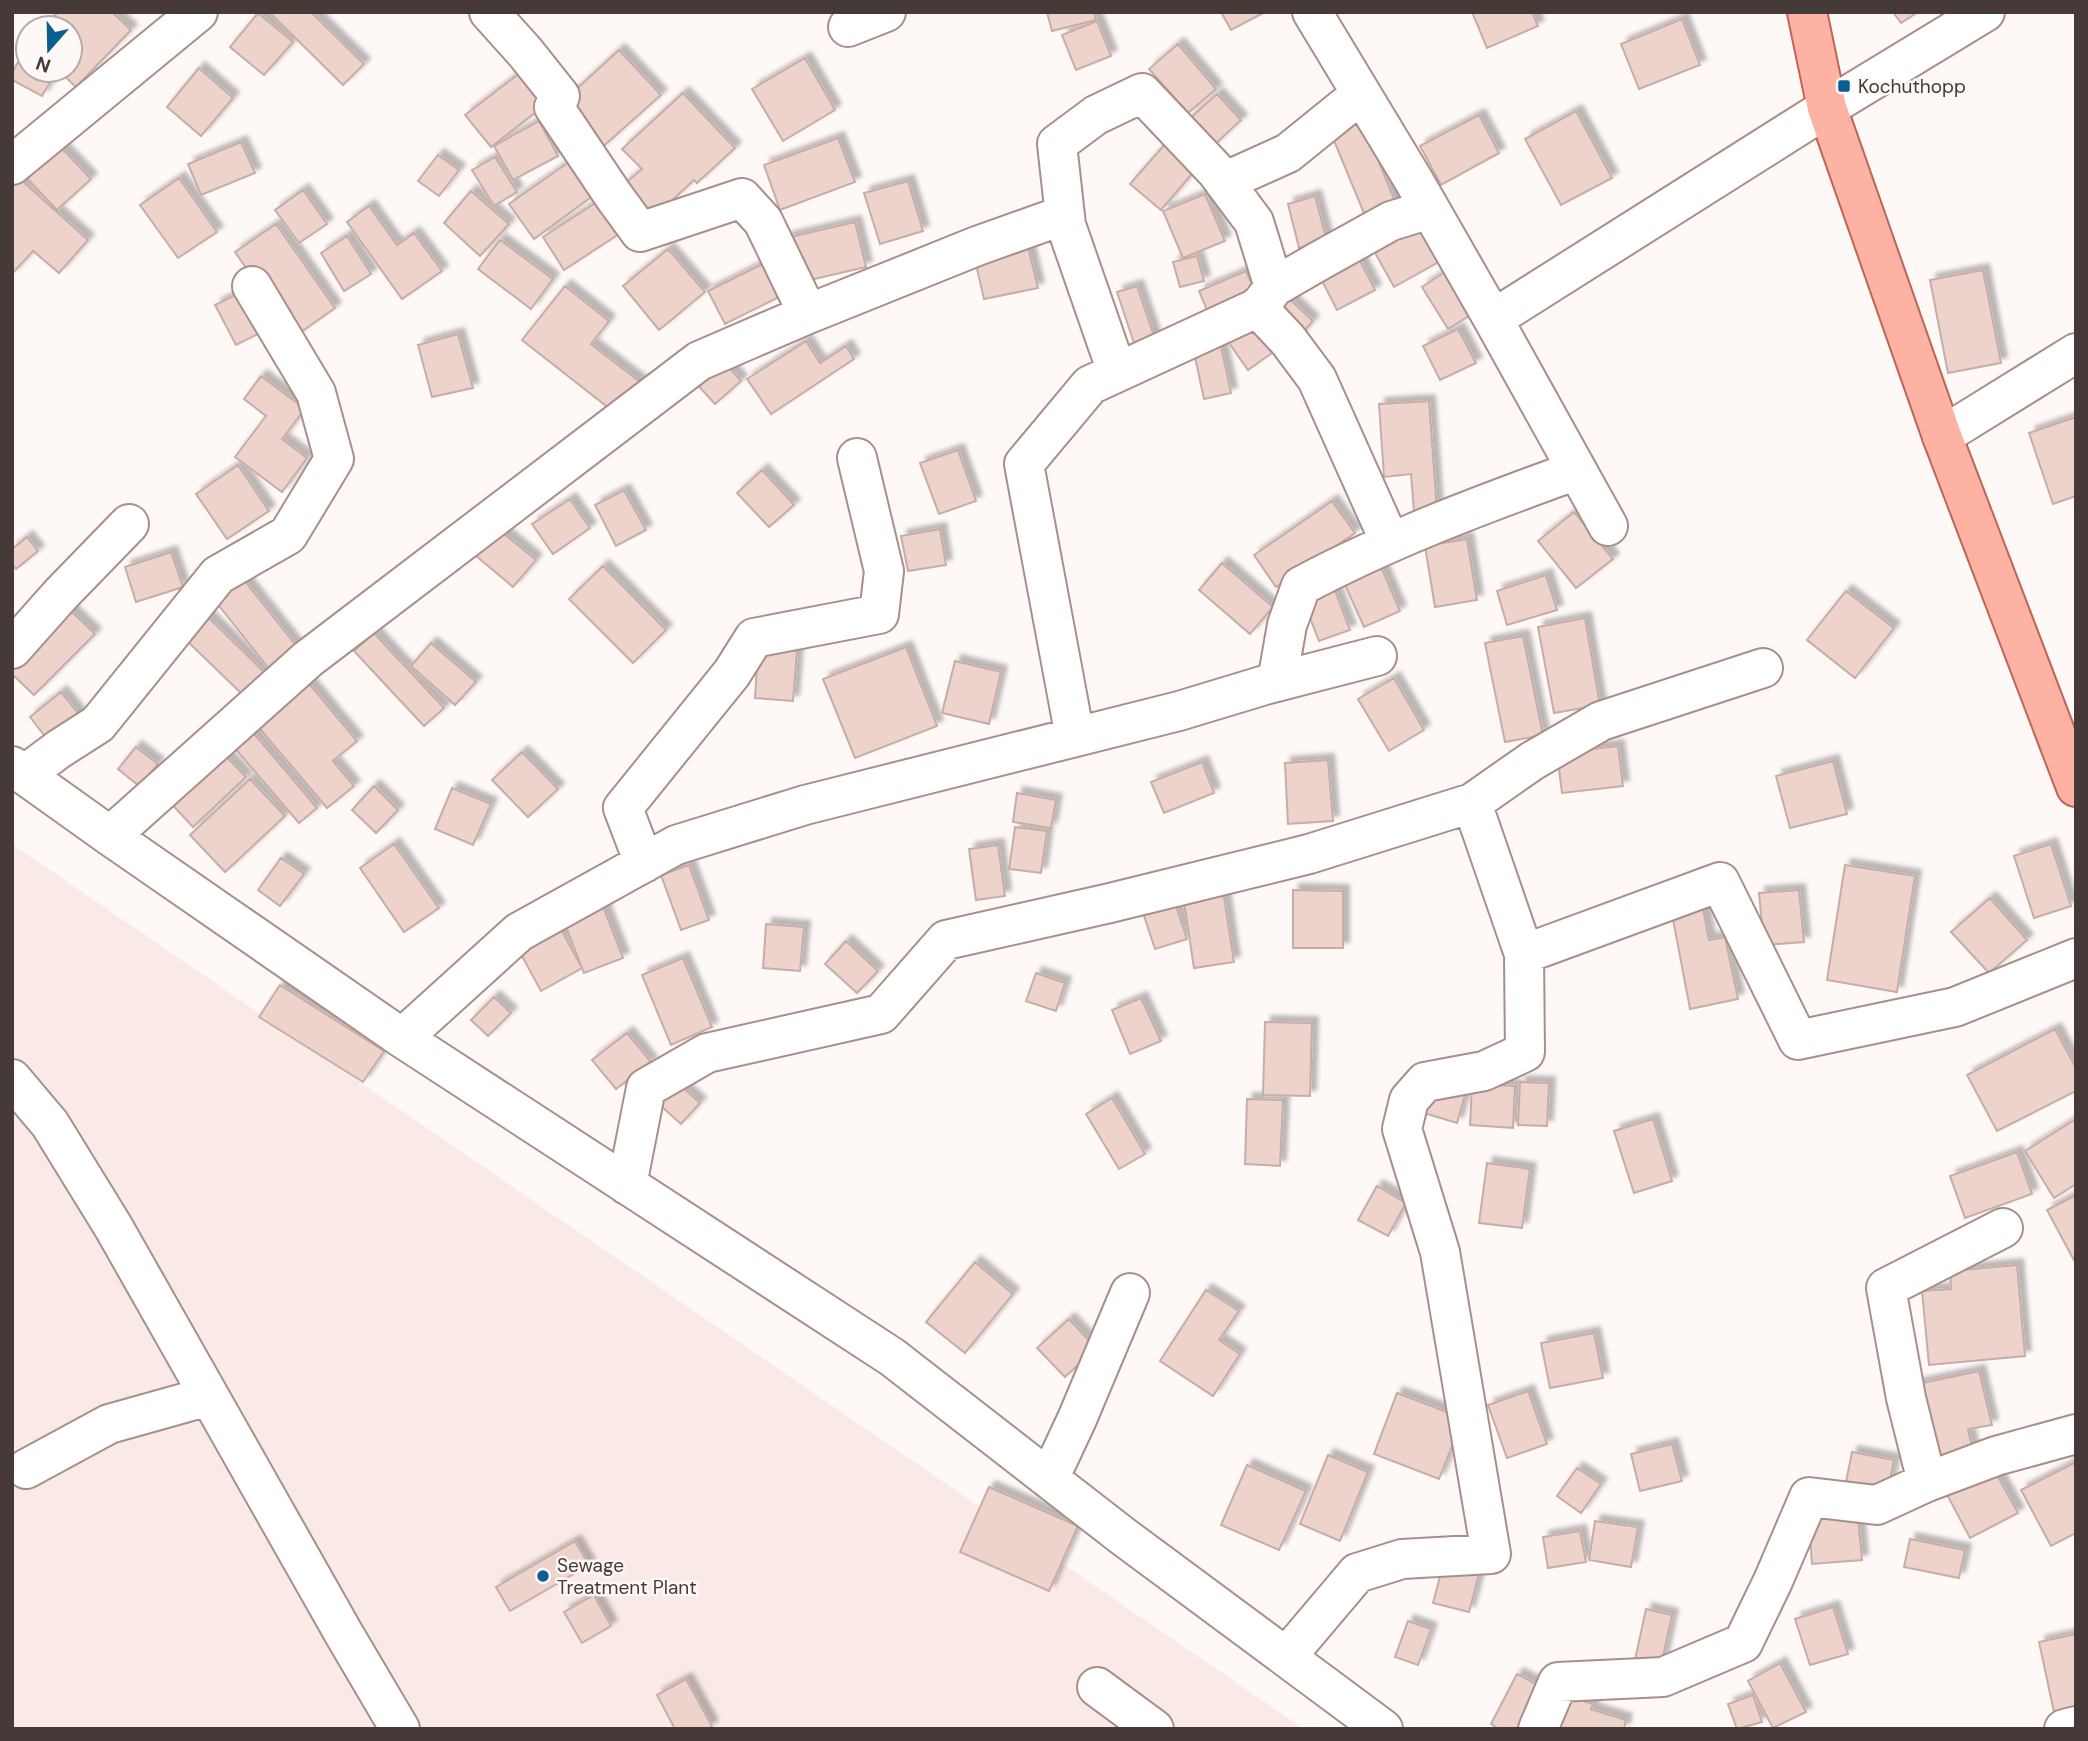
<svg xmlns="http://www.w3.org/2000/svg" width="2088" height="1741" viewBox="0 0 2088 1741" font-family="'DM Sans',sans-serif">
	<defs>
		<filter id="shadow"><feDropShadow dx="6" dy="-6" stdDeviation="2" flood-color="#0004"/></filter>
	</defs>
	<rect width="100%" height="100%" fill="#fef8f7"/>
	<path fill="#f9eae7" d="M 12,844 L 761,1357 L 1304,1729 L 12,1729 Z"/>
	<path fill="#eed2cc" stroke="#c7ada7" stroke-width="2" filter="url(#shadow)" d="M 58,12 L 112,12 L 131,30 L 76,87 L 58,70 L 70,70 L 70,28 L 43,28 Z
		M 269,12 L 311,12 L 364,64 L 343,85 Z
		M 1047,12 L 1094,12 L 1096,20 L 1052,31 Z
		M 1221,12 L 1265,12 L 1231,30 Z
		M 1472,12 L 1532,12 L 1538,26 L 1487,48 Z
		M 1893,12 L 1918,12 L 1901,23 Z
		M 258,13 L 293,42 L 264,75 L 230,47 Z
		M 1682,19 L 1700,65 L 1639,89 L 1621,44 Z
		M 1097,21 L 1111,56 L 1076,70 L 1062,35 Z
		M 1178,44 L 1216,89 L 1188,113 L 1149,69 Z
		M 619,50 L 661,95 L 599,150 L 558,106 Z
		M 23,53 L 28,56 L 28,70 L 56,72 L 42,96 L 12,80 L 12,73 Z
		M 805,58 L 835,110 L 783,141 L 752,89 Z
		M 529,66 L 554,98 L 491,147 L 465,115 Z
		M 199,68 L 233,98 L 201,136 L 167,107 Z
		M 683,93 L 735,148 L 697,183 L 694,180 L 653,218 L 622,186 L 642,169 L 622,149 Z
		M 1217,94 L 1241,120 L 1212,147 L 1188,120 Z
		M 1576,111 L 1612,178 L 1561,205 L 1525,139 Z
		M 1359,113 L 1399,211 L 1368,223 L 1328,126 Z
		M 1479,115 L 1499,153 L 1441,185 L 1420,146 Z
		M 539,121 L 558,156 L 513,180 L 494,146 Z
		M 838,138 L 855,182 L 780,210 L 764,165 Z
		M 54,140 L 91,179 L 57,210 L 21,172 Z
		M 241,142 L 255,173 L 201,195 L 188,164 Z
		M 1166,143 L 1196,169 L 1161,210 L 1130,184 Z
		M 438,155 L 459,170 L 439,196 L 418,181 Z
		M 495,157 L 517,192 L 494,206 L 472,170 Z
		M 569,162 L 594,195 L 534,239 L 509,204 Z
		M 19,178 L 88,240 L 59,273 L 33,251 L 12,274 L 12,185 Z
		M 179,178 L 217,232 L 178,258 L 140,205 Z
		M 908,181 L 923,231 L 880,244 L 864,193 Z
		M 303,190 L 327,224 L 299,243 L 275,210 Z
		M 471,191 L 509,224 L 480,256 L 444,223 Z
		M 1205,194 L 1225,241 L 1183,258 L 1163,211 Z
		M 1315,196 L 1327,241 L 1299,248 L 1288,204 Z
		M 600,200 L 622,232 L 564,270 L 543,237 Z
		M 369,206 L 397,245 L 414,233 L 442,271 L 402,299 L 347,222 Z
		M 1416,214 L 1442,260 L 1394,287 L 1368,240 Z
		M 855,222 L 866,267 L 797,283 L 786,238 Z
		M 276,224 L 335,308 L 294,337 L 235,252 Z
		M 347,236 L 371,274 L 344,291 L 321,253 Z
		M 500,240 L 553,279 L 531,309 L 478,269 Z
		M 1028,247 L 1038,288 L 984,299 L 975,260 Z
		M 668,249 L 705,292 L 659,330 L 623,286 Z
		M 1356,253 L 1375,290 L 1337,310 L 1318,273 Z
		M 1197,256 L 1204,281 L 1180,287 L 1173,262 Z
		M 775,258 L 791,291 L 725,324 L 708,291 Z
		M 1451,268 L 1477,311 L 1448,329 L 1422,287 Z
		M 1983,270 L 2001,363 L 1948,373 L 1930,280 Z
		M 1246,271 L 1261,305 L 1213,325 L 1199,291 Z
		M 565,286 L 609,321 L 591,344 L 644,385 L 619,416 L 522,340 Z
		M 1137,286 L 1155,339 L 1135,346 L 1117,292 Z
		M 1278,288 L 1313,321 L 1294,342 L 1258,308 Z
		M 247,289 L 268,329 L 236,345 L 215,305 Z
		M 1257,308 L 1283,345 L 1248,370 L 1222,333 Z
		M 1458,329 L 1476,363 L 1440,380 L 1423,346 Z
		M 458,334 L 473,388 L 432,397 L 418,345 Z
		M 1219,337 L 1231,393 L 1204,399 L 1192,343 Z
		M 806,341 L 820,363 L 846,346 L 854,359 L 771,414 L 747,379 Z
		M 720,357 L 741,381 L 715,404 L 694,381 Z
		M 261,376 L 305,409 L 282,439 L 307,458 L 282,492 L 235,457 L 266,416 L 244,399 Z
		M 1429,401 L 1437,511 L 1414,512 L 1411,474 L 1384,477 L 1379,404 Z
		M 2076,417 L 2076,496 L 2053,504 L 2029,433 Z
		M 958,450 L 976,501 L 939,514 L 920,463 Z
		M 238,465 L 269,511 L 227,539 L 196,494 Z
		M 762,470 L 794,505 L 769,527 L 737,493 Z
		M 624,490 L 646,530 L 616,546 L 595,505 Z
		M 570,499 L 590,528 L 553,554 L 532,524 Z
		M 1332,501 L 1355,533 L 1276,587 L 1254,555 Z
		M 1574,512 L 1613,559 L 1576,588 L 1538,541 Z
		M 497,528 L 536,560 L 513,587 L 475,555 Z
		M 940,529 L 946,565 L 908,571 L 901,536 Z
		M 27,537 L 38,551 L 16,569 L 12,564 L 12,549 Z
		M 1467,539 L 1477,600 L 1435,607 L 1425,546 Z
		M 171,552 L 183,587 L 136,602 L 125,567 Z
		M 1379,562 L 1400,611 L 1364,627 L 1342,578 Z
		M 1222,563 L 1273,607 L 1250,634 L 1199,590 Z
		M 603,566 L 666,630 L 633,663 L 569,599 Z
		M 1546,575 L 1557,610 L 1507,625 L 1497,591 Z
		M 244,580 L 298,648 L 270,670 L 216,602 Z
		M 1334,588 L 1350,630 L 1319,641 L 1303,600 Z
		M 1846,591 L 1894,628 L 1855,678 L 1807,640 Z
		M 68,608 L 95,634 L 34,695 L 12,674 L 12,664 Z
		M 207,616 L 265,673 L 243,695 L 185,639 Z
		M 1585,618 L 1600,705 L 1554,713 L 1538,627 Z
		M 374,633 L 444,708 L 424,726 L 354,651 Z
		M 1523,636 L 1543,735 L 1505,742 L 1485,643 Z
		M 431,643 L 476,682 L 455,705 L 411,666 Z
		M 906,647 L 937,726 L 855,758 L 823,679 Z
		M 758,648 L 797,651 L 793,701 L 755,698 Z
		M 955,661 L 1001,672 L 989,724 L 942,713 Z
		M 1394,678 L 1424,730 L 1389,751 L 1358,699 Z
		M 306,680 L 357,741 L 333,761 L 354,786 L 327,808 L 255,723 Z
		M 61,692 L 83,719 L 51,744 L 30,717 Z
		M 251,730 L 317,808 L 299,823 L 232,745 Z
		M 1618,746 L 1623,786 L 1562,793 L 1557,753 Z
		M 136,747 L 158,764 L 139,786 L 118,769 Z
		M 219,749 L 246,777 L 193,827 L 166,798 Z
		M 522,752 L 558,789 L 528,817 L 492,780 Z
		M 1328,760 L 1333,821 L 1288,824 L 1285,763 Z
		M 1833,761 L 1847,814 L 1790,828 L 1776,776 Z
		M 1202,762 L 1214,793 L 1164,813 L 1151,782 Z
		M 250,779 L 285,816 L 225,872 L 190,835 Z
		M 374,786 L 398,810 L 376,833 L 352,810 Z
		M 452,788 L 491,804 L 473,845 L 435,829 Z
		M 1017,793 L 1056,800 L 1051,828 L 1013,822 Z
		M 1015,827 L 1047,831 L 1041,873 L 1009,869 Z
		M 394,844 L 439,908 L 404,932 L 360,868 Z
		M 2051,844 L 2071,906 L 2034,918 L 2014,856 Z
		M 998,845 L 1005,896 L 976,900 L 969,849 Z
		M 281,858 L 304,874 L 280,906 L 258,890 Z
		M 689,865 L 709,920 L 681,930 L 661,875 Z
		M 1845,865 L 1915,876 L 1897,992 L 1827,980 Z
		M 1223,890 L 1234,962 L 1194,968 L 1183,895 Z
		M 1293,890 L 1343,891 L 1343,948 L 1293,948 Z
		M 1799,890 L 1804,942 L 1764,945 L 1759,893 Z
		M 1173,897 L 1187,939 L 1155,949 L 1141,907 Z
		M 1990,898 L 2027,940 L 1989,973 L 1951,932 Z
		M 602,904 L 623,958 L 584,973 L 563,919 Z
		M 1703,908 L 1709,940 L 1725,937 L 1738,999 L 1690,1009 L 1672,914 Z
		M 558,924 L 582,968 L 541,991 L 517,947 Z
		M 766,924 L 804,927 L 800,971 L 763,968 Z
		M 846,941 L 878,971 L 857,993 L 825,964 Z
		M 683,958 L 712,1027 L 671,1045 L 642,975 Z
		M 1036,973 L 1065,983 L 1056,1011 L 1026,1001 Z
		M 280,985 L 384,1051 L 363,1082 L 259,1017 Z
		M 494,997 L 511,1013 L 488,1036 L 471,1020 Z
		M 1141,998 L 1161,1041 L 1130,1054 L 1112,1010 Z
		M 1265,1022 L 1312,1023 L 1310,1096 L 1263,1095 Z
		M 2055,1029 L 2076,1068 L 2076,1091 L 1997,1131 L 1967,1075 Z
		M 627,1033 L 651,1062 L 616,1089 L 592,1060 Z
		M 671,1077 L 700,1103 L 681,1124 L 652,1098 Z
		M 1520,1082 L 1549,1083 L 1547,1126 L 1518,1125 Z
		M 1472,1084 L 1515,1086 L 1513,1128 L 1470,1125 Z
		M 1432,1085 L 1465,1095 L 1457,1123 L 1424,1113 Z
		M 1112,1098 L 1145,1154 L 1119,1169 L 1086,1114 Z
		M 1247,1099 L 1283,1100 L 1280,1166 L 1245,1164 Z
		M 1653,1119 L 1672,1181 L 1634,1193 L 1614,1131 Z
		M 2076,1119 L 2076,1184 L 2054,1198 L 2025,1151 Z
		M 2017,1152 L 2032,1194 L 1965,1218 L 1950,1176 Z
		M 1487,1163 L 1530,1169 L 1522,1228 L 1479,1223 Z
		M 1377,1186 L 1406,1203 L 1388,1236 L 1358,1220 Z
		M 2076,1195 L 2076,1264 L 2047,1210 Z
		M 975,1262 L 1013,1294 L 965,1353 L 926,1322 Z
		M 2017,1265 L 2025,1356 L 1929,1365 L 1922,1291 L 1951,1289 L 1950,1271 Z
		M 1206,1290 L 1239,1311 L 1219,1340 L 1240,1354 L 1213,1396 L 1160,1361 Z
		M 1069,1319 L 1096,1348 L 1065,1377 L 1037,1348 Z
		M 1594,1333 L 1603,1378 L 1550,1388 L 1541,1343 Z
		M 1979,1371 L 1992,1425 L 1968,1429 L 1974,1456 L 1932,1466 L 1913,1385 Z
		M 1528,1391 L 1547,1444 L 1507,1458 L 1488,1405 Z
		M 1397,1393 L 1463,1418 L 1439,1479 L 1374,1454 Z
		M 1672,1444 L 1682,1481 L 1640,1491 L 1631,1454 Z
		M 1852,1452 L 1894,1460 L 1886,1500 L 1844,1492 Z
		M 1328,1455 L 1368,1472 L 1340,1541 L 1300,1524 Z
		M 2076,1462 L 2076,1533 L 2051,1546 L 2021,1490 Z
		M 1991,1464 L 2018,1513 L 1970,1538 L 1944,1489 Z
		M 1247,1465 L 1306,1491 L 1279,1550 L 1221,1525 Z
		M 1577,1468 L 1601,1484 L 1581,1513 L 1557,1496 Z
		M 989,1487 L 1078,1526 L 1049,1591 L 960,1552 Z
		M 1857,1507 L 1862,1560 L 1812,1564 L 1808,1511 Z
		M 1595,1521 L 1638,1527 L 1631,1567 L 1589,1560 Z
		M 1580,1531 L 1586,1562 L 1548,1568 L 1543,1537 Z
		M 1910,1539 L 1965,1550 L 1959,1578 L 1904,1567 Z
		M 575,1541 L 589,1565 L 510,1611 L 496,1587 Z
		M 1443,1565 L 1479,1574 L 1469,1612 L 1433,1603 Z
		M 594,1595 L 611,1626 L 582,1643 L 564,1612 Z
		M 1833,1607 L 1848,1654 L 1810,1665 L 1795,1619 Z
		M 1646,1609 L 1672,1615 L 1661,1666 L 1635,1660 Z
		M 1408,1621 L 1431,1629 L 1418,1665 L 1395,1657 Z
		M 2076,1634 L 2076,1722 L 2057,1726 L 2039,1642 Z
		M 1780,1663 L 1806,1712 L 1773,1728 L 1748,1681 Z
		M 1517,1674 L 1552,1692 L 1534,1729 L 1499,1729 L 1491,1724 Z
		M 686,1679 L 712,1726 L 707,1729 L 675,1729 L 657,1695 Z
		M 1555,1692 L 1593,1704 L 1591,1709 L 1626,1720 L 1624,1729 L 1543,1729 Z
		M 1753,1695 L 1762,1722 L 1737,1729 L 1728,1704 Z"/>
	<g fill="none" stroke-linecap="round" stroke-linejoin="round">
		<defs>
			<path id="minor" d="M 489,12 L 525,52 L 560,96 L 554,107 L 613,195 L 640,232 L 742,198 L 763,221 L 808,314
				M 1312,12 L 1414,181 L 1493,319 L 1827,108 L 1985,12
				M 848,27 L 886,12
				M 12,165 L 198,12
				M 1224,182 L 1288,153 L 1361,94
				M 1257,307 L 1288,340 L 1317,379 L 1390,542
				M 1493,319 L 1608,526
				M 1117,372 L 1066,225 L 1057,144 L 1096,115 L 1142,93 L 1216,171 L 1254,222 L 1274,287
				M 1942,436 L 2076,353
				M 12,649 L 61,594 L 129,524
				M 1277,682 L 1287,625 L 1301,586 C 1389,539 1483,504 1577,470
				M 1075,737 L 1024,464 L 1090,385 L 1259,307 L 1274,287 L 1319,261 L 1391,221 L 1430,209
				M 12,766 L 110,836 L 402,1038 L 892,1357 L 1124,1537 L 1383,1729
				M 24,775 L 59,749 L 98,724 L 218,575 L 288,535 L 334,459 L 316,393 L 252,286
				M 110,836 L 308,659 L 699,361 L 808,314 L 977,246 L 1064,215
				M 644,863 L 623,808 L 732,673 L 754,638 L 879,614 L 884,571 L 857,458
				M 1524,954 L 1720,882 L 1798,1040 L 1955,1007 L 2076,958
				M 402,1038 L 519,932 L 676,845 L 805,805 L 1179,711 L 1265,685 L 1377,656
				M 12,1079 L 50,1124 L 114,1228 L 344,1634 L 400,1729
				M 627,1185 L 646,1088 L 707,1053 L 881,1014 L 946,940 L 1110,903 L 1309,854 L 1472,803 L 1532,761 L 1601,721 L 1763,668
				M 26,1469 L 109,1424 L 209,1396
				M 1049,1479 L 1077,1419 L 1130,1293
				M 1927,1482 L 1906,1398 L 1886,1288 L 2003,1228
				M 1286,1657 L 1357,1573 L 1402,1559 L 1491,1554 L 1440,1252 L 1402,1129 L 1409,1100 L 1425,1082 L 1484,1071 L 1525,1052 L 1524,954 L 1472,803
				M 1097,1687 L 1154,1729
				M 1538,1729 L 1558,1682 L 1663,1677 L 1743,1643 L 1773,1581 L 1809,1497 L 1877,1505 L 1927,1482 L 1996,1456 L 2076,1434
				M 2064,1729 L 2076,1726"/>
			<path id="major" d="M 1807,12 L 1827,108 L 1942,436 L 2076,787"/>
		</defs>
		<use href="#minor" stroke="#a98f8a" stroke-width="42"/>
		<use href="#major" stroke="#bc6656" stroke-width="42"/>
		<use href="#minor" stroke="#fff" stroke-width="38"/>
		<use href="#major" stroke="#fdb2a3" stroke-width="38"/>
	</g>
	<g fill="#085f90" stroke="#fef8f7" stroke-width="2.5">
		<rect x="1837" y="79" width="14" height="14" rx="3.5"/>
		<circle cx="543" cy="1576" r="7"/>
	</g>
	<g text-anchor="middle" stroke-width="5" stroke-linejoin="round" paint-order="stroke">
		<g font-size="19" fill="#453a37" stroke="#fef8f7" text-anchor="start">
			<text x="1858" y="93">Kochuthopp</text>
			<text x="557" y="1572">Sewage<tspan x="557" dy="22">Treatment Plant</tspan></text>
		</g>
	</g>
	<rect width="2088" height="1741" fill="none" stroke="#453a37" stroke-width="28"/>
	<g transform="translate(49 49) rotate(200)"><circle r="33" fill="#fef8f7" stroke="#b4acaa" stroke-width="2"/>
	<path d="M0-5L12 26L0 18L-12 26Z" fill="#085f90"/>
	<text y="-10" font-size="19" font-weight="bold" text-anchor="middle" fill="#453a37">N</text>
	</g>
</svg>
